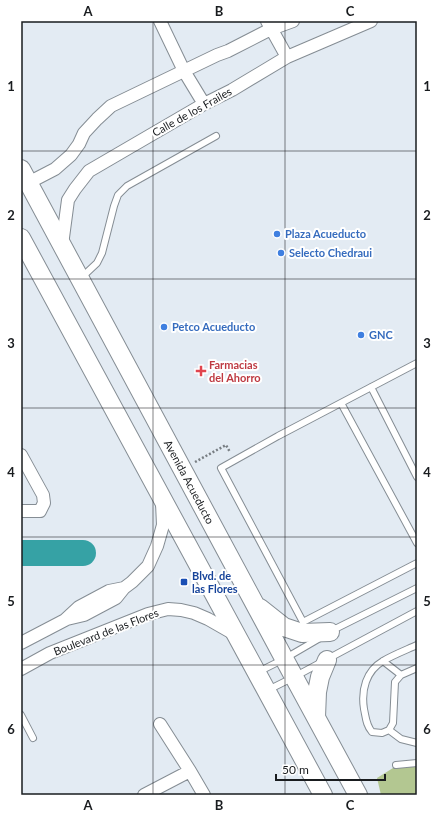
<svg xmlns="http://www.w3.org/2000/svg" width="438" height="816" viewBox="0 0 438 816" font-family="Lato,sans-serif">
	<rect width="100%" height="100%" fill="#e3ebf3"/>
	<path fill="#b3c791" d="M 417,766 L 417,795 L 381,795 L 377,778 L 393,768 Z"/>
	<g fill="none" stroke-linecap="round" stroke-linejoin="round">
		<path stroke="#36a2a5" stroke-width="26" d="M 21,553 L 83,553"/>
		<defs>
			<path id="lane" d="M 81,278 L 97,263 L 102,253 L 114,206 L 118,195 L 127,186 L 216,136
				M 417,363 L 278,436 L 221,468 L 303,622 L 417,563
				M 371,387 L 417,477
				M 341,403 L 417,543
				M 331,631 L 417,588
				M 417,645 C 406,650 393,655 383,661 C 366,671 361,690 364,709 C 366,718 366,725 372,732 L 382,733 L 389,730 L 393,723 L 395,682 L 401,675 L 417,668
				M 383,661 L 401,675
				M 258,672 L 284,659 L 320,638
				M 268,690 L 294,677 L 417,611
				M 21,715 L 33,738
				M 389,730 L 401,739 L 417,743
				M 396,765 L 417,763"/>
			<path id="street" d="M 160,21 L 184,71 L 204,104
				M 267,21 L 287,57
				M 28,183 L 55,169 L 71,155 L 79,144 L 84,133 L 97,119 L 111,106 L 217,55 L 228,51 L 271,29 L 293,21
				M 62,245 L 68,200 L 75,189 L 89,171 L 204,104 L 232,90 L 287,57 L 371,21
				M 21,455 L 43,495 L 44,503 L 40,511 L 21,511
				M 67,619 L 84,615 L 116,598 L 124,588
				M 21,643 L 65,620 L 79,607 L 109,591 L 124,588 L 132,582 L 148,566 L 157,546 L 163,525 L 162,503
				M 21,669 L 50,653 L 148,614 L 168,609 L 181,610 L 194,613 L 208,619 L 236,635
				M 160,724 L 190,771 L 204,795
				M 144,795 L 190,771"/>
			<path id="primary" d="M 21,169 L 294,677 L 358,795
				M 21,238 L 323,795
				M 260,608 L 284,627 L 302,633 L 330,632
				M 316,717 L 317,692 L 320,677 L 327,660"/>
		</defs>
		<use href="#lane" stroke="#858d94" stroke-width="8"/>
		<use href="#street" stroke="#858d94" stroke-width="14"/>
		<use href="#primary" stroke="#858d94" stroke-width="20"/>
		<path stroke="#787e83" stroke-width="2.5" stroke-dasharray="2 2" stroke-linecap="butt" d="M 195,462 L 226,445 L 230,452"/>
		<use href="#lane" stroke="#fff" stroke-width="6"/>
		<use href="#street" stroke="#fff" stroke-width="12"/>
		<use href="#primary" stroke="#fff" stroke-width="18"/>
	</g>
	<path fill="none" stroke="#191c1f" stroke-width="1" stroke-opacity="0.55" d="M 153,21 L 153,795M 285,21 L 285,795M 21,151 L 417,151M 21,279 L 417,279M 21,408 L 417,408M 21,537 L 417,537M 21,665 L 417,665"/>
	<g fill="#3f7fe0" stroke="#fff" stroke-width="1.5">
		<circle cx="277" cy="234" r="4"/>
		<circle cx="281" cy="253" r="4"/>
		<circle cx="164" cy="327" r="4"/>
		<circle cx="361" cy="335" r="4"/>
	</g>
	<path fill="#e0444e" stroke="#fff" stroke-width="1.5" d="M199 365h4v4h4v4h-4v4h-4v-4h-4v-4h4z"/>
	<rect fill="#1a4fb4" stroke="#fff" stroke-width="1.5" x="180" y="578" width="8" height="8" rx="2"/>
	<g text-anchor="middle" stroke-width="4" stroke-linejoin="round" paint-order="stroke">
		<g font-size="11" fill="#191c1f" stroke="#fff">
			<text transform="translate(192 112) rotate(-29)" y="4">Calle de los Frailes</text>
			<text transform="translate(189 482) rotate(62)" y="4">Avenida Acueducto</text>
			<text transform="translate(106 632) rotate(-21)" y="4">Boulevard de las Flores</text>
		</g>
		<g font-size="11" font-weight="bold" fill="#366cbe" stroke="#fff" text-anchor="start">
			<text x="285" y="238">Plaza Acueducto</text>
			<text x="289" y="257">Selecto Chedraui</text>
			<text x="172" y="331">Petco Acueducto</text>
			<text x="369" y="339">GNC</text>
		</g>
		<g font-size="11" font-weight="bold" fill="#be3a42" stroke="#fff" text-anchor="start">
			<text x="209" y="369">Farmacias<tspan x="209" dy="13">del Ahorro</tspan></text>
		</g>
		<g font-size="11" font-weight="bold" fill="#164399" stroke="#fff" text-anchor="start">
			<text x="192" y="580">Blvd. de<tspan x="192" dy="13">las Flores</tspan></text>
		</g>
	</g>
	<rect width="438" height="816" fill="none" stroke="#ffffff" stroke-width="44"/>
	<path d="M276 774v6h109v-6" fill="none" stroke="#191c1f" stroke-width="2"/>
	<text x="282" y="774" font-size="12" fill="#191c1f" stroke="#ffffff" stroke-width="3" paint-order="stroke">50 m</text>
	<rect x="22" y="22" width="394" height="772" fill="none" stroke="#191c1f" stroke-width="1.5"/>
	<g font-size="13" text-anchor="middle" font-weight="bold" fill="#191c1f">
		<text x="88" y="16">A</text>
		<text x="219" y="16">B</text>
		<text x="350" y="16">C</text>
		<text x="11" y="91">1</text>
		<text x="427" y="91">1</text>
		<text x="11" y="220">2</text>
		<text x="427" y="220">2</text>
		<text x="11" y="348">3</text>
		<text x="427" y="348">3</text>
		<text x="11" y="477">4</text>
		<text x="427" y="477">4</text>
		<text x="11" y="606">5</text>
		<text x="427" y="606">5</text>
		<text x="11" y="734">6</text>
		<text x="427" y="734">6</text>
		<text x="88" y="810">A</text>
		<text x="219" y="810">B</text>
		<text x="350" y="810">C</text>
	</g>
</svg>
